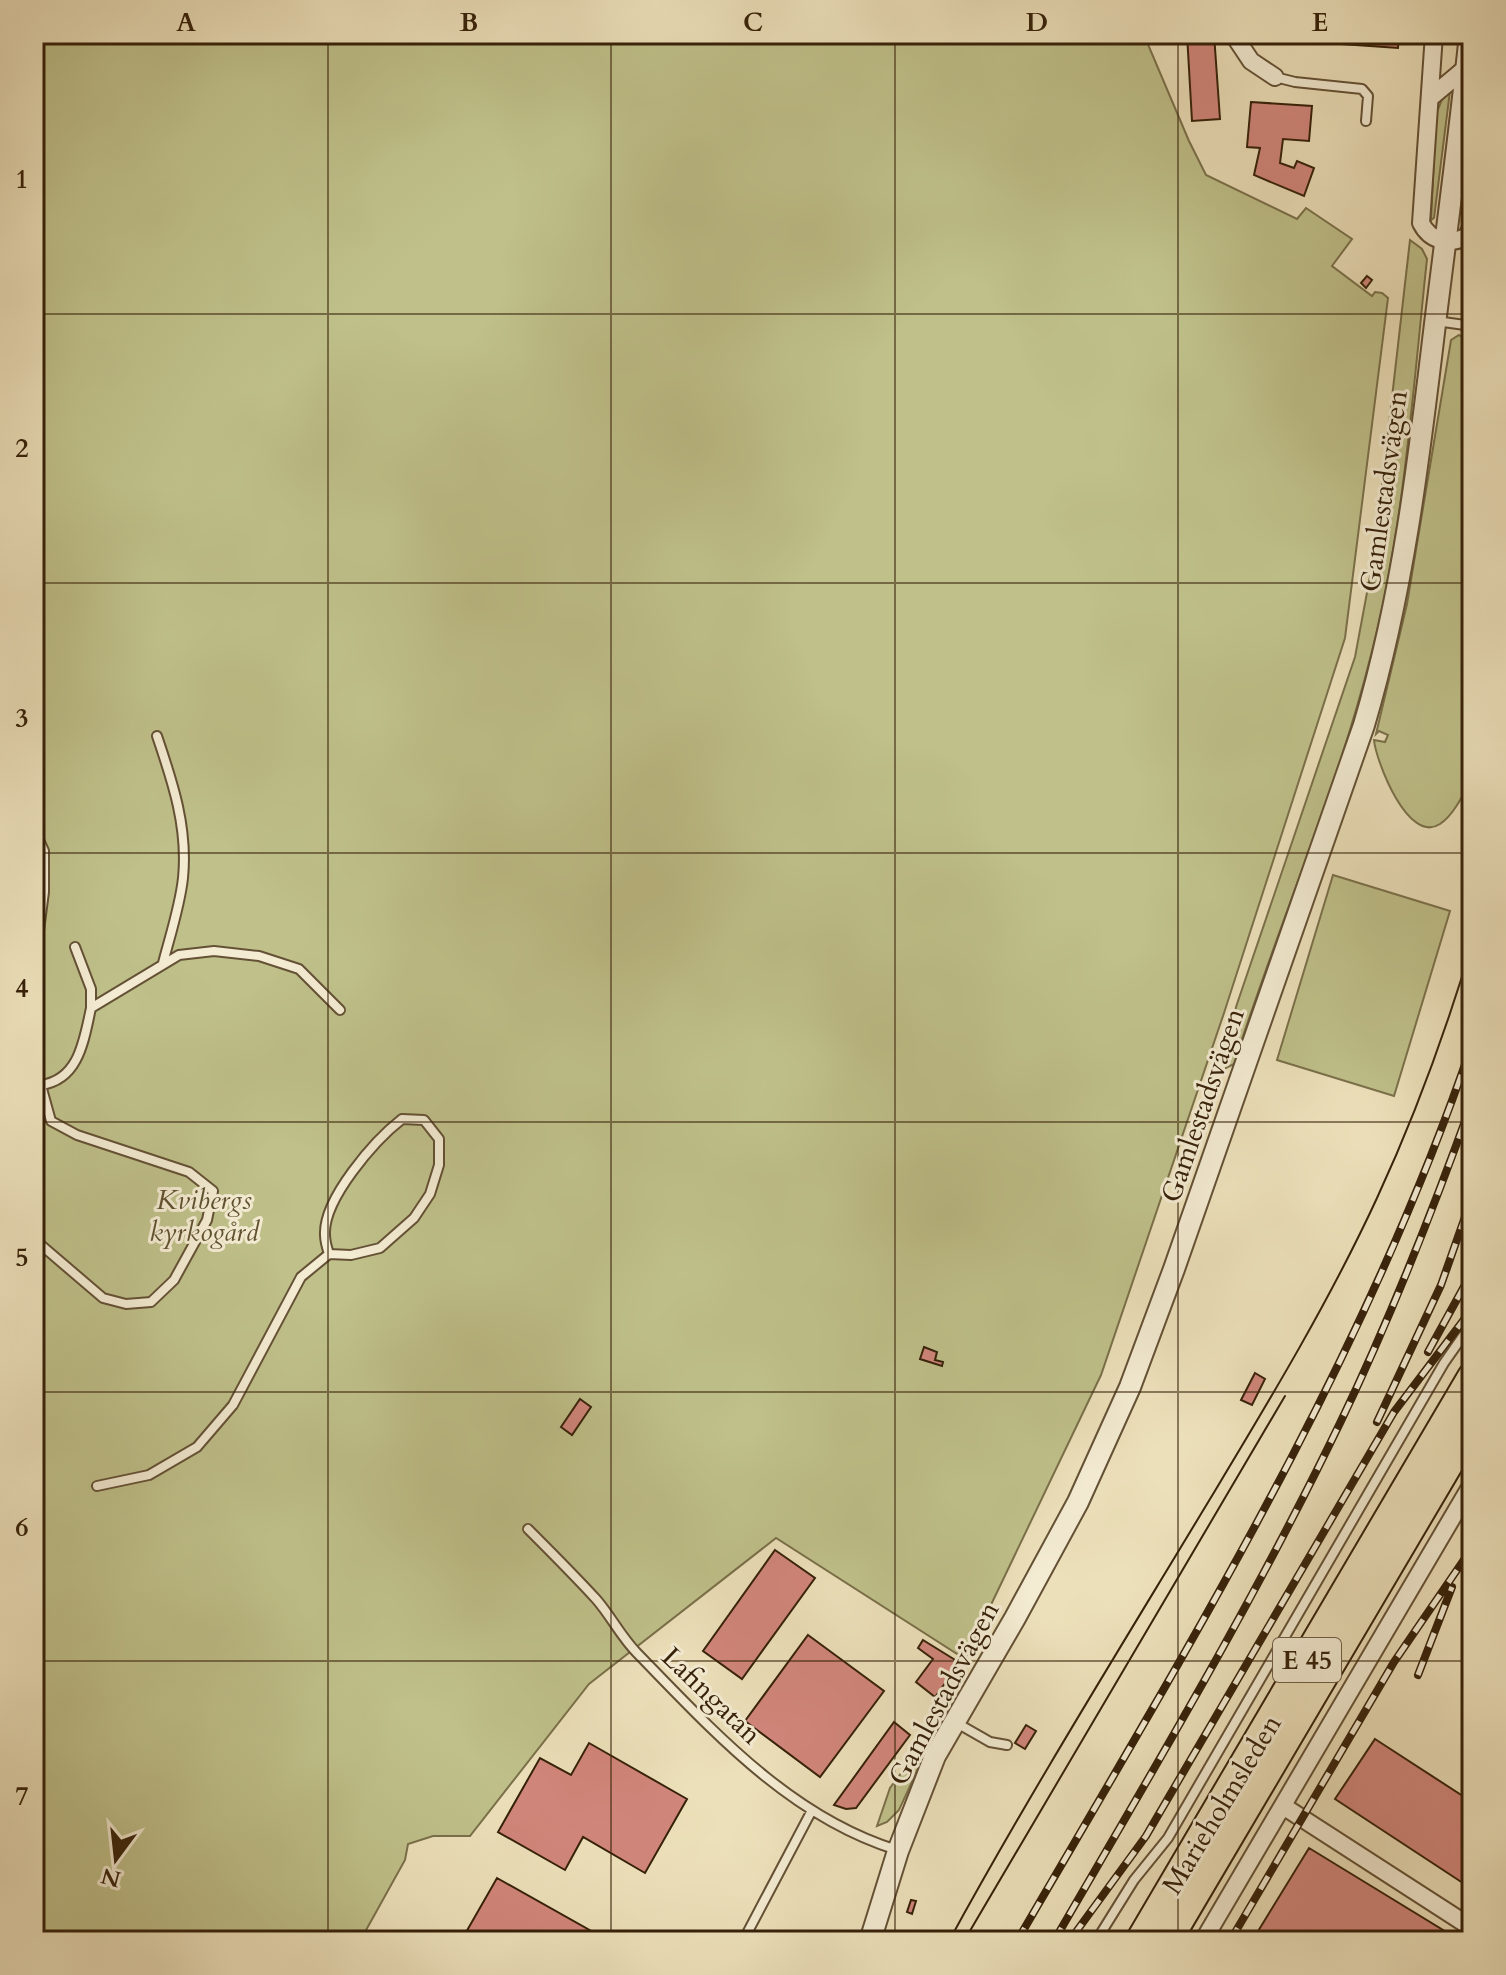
<svg xmlns="http://www.w3.org/2000/svg" width="1506" height="1975" viewBox="0 0 1506 1975" font-family="Cardo,serif">
	<rect width="100%" height="100%" fill="#ece0ba"/>
	<filter id="stains"><feTurbulence type="fractalNoise" baseFrequency=".0025" numOctaves="4"/><feColorMatrix values="0 0 0 0 .2 0 0 0 0 .09 0 0 0 0 .02 0 0 0 .5 -.17"/></filter>
	<radialGradient id="worn" r=".72"><stop offset=".6" stop-color="#630" stop-opacity="0"/><stop offset="1" stop-color="#630" stop-opacity=".3"/></radialGradient>
	<path fill="#bfc08a" stroke="#7a704a" stroke-width="2" d="M 34,34 L 1138,34 L 1147,42 L 1189,141 L 1206,175 L 1297,219 L 1306,208 L 1352,239 L 1332,266 L 1372,296 L 1375,292 L 1382,293 L 1388,298 L 1345,638 L 1224,1013 L 1101,1375 L 965,1659 L 776,1538 L 589,1684 L 470,1836 L 433,1836 L 408,1844 L 405,1860 L 360,1941 L 34,1941 Z
		M 1450,91 L 1434,218 L 1431,220 L 1436,115 L 1442,99 Z
		M 1410,240 L 1422,249 L 1427,259 C 1413,388 1404,530 1371,655 C 1336,795 1277,927 1234,1064 L 1226,1068 L 1236,1007 L 1355,657 L 1374,555 Z
		M 1459,335 L 1472,344 L 1472,383 L 1466,437 L 1472,439 L 1472,778 C 1464,793 1454,815 1440,824 C 1408,845 1376,761 1374,740 L 1385,742 L 1388,735 L 1379,731 L 1376,734 L 1407,604 L 1451,340 Z
		M 1333,875 L 1450,911 L 1394,1096 L 1277,1060 Z
		M 940,1721 L 899,1810 L 887,1822 L 877,1826 L 890,1788 Z"/>
	<path fill="#d1867b" stroke="#362109" stroke-width="2" d="M 1187,34 L 1214,34 L 1220,119 L 1192,121 Z
		M 1299,34 L 1399,34 L 1398,48 L 1298,41 Z
		M 1251,102 L 1312,106 L 1309,141 L 1283,139 L 1280,163 L 1294,168 L 1297,161 L 1314,168 L 1304,196 L 1254,175 L 1260,148 L 1247,147 Z
		M 1367,276 L 1372,280 L 1366,288 L 1361,283 Z
		M 924,1347 L 937,1352 L 935,1360 L 943,1362 L 942,1366 L 920,1359 Z
		M 1255,1373 L 1265,1379 L 1252,1405 L 1241,1400 Z
		M 580,1399 L 591,1407 L 572,1435 L 561,1427 Z
		M 775,1550 L 815,1578 L 742,1679 L 703,1651 Z
		M 808,1635 L 884,1691 L 820,1777 L 745,1721 Z
		M 923,1640 L 960,1663 L 935,1697 L 916,1682 L 933,1659 L 918,1648 Z
		M 894,1722 L 910,1735 L 856,1808 L 846,1809 L 834,1805 Z
		M 1026,1725 L 1036,1731 L 1025,1749 L 1015,1743 Z
		M 1375,1739 L 1472,1802 L 1472,1889 L 1335,1799 Z
		M 589,1743 L 687,1799 L 645,1873 L 583,1837 L 565,1870 L 498,1832 L 540,1758 L 571,1775 Z
		M 1309,1848 L 1461,1941 L 1252,1941 Z
		M 497,1878 L 609,1941 L 461,1941 Z
		M 911,1900 L 916,1901 L 912,1914 L 907,1912 Z"/>
	<g fill="none" stroke-linecap="round" stroke-linejoin="round">
		<defs>
			<path id="service" d="M 1275,77 L 1295,82 L 1362,89 L 1368,96 L 1366,121
				M 1453,183 L 1472,183
				M 1436,321 L 1472,326
				M 157,736 C 173,783 188,828 183,878 C 180,906 170,936 163,963
				M 34,829 L 44,851 L 44,892 L 34,969
				M 75,947 L 91,989 L 91,1008
				M 34,1079 L 41,1085 L 51,1121 L 77,1135 L 189,1172 L 213,1191 L 207,1220 L 174,1280 L 151,1302 L 126,1304 L 103,1298 L 34,1239
				M 41,1085 C 79,1080 84,1040 91,1008 L 179,955 L 214,951 L 259,956 L 299,969 L 340,1010
				M 97,1486 L 149,1475 L 197,1447 L 233,1405 L 301,1277 L 329,1254 L 351,1255 L 380,1248 L 414,1218 L 430,1194 L 439,1165 L 439,1139 L 424,1120 L 402,1119 C 375,1140 323,1199 325,1235 C 325,1241 327,1248 329,1254
				M 528,1529 C 551,1552 574,1575 596,1599 C 611,1616 621,1637 637,1653 C 713,1731 790,1817 897,1850
				M 955,1722 L 990,1742 L 1007,1745
				M 743,1941 L 811,1812
				M 1096,1941 L 1134,1880 L 1168,1838 L 1444,1363 L 1472,1323"/>
			<path id="minor" d="M 1233,34 L 1251,61 L 1275,77
				M 1434,34 L 1421,223 C 1430,241 1448,245 1466,237 L 1472,227
				M 1430,98 L 1467,67
				M 1283,1806 L 1472,1928
				M 1203,1941 L 1472,1484"/>
			<path id="tertiary" d="M 870,1941 L 898,1851 L 935,1756 L 1015,1618 L 1078,1502 L 1130,1387 L 1174,1269 L 1364,725 C 1403,594 1419,459 1435,324 C 1447,227 1460,131 1470,34"/>
			<path id="trunk" d="M 1140,1941 L 1472,1377
				M 1167,1941 L 1472,1424"/>
		</defs>
		<use href="#service" stroke="#645135" stroke-width="12"/>
		<use href="#minor" stroke="#645135" stroke-width="20"/>
		<use href="#tertiary" stroke="#645135" stroke-width="24"/>
		<use href="#trunk" stroke="#362109" stroke-width="32"/>
		<use href="#service" stroke="#f3ebd2" stroke-width="8"/>
		<use href="#minor" stroke="#f3ebd2" stroke-width="16"/>
		<use href="#tertiary" stroke="#f3ebd2" stroke-width="20"/>
		<use href="#trunk" stroke="#ece0ba" stroke-width="28"/>
		<path stroke="#362109" stroke-width="2" d="M 949,1941 C 1031,1791 1122,1645 1210,1499 C 1269,1401 1329,1302 1377,1198 C 1415,1116 1446,1031 1472,944
			M 964,1941 L 1285,1396"/>
		<defs>
			<path id="rail" d="M 1428,1352 L 1472,1272
				M 1377,1422 L 1441,1285 L 1472,1197
				M 1418,1675 L 1452,1587
				M 1073,1936 L 1146,1836 L 1394,1412 L 1472,1309
				M 1017,1941 C 1185,1652 1364,1363 1472,1044
				M 1054,1941 C 1153,1770 1255,1600 1341,1421 C 1391,1317 1433,1210 1472,1102
				M 1230,1941 L 1394,1662 L 1472,1548"/>
		</defs>
		<use href="#rail" stroke="#362109" stroke-width="8"/>
		<use href="#rail" stroke="#f3ebd2" stroke-width="5" stroke-dasharray="15" stroke-linecap="butt"/>
	</g>
	<path fill="none" stroke="#362109" stroke-width="2" stroke-opacity="0.55" d="M 328,34 L 328,1941M 611,34 L 611,1941M 895,34 L 895,1941M 1178,34 L 1178,1941M 34,314 L 1472,314M 34,583 L 1472,583M 34,853 L 1472,853M 34,1122 L 1472,1122M 34,1392 L 1472,1392M 34,1661 L 1472,1661"/>
	<g text-anchor="middle" stroke-width="6" stroke-linejoin="round" paint-order="stroke">
		<rect fill="#f3ebd2" stroke="#6f5e45" stroke-width="2" x="1273" y="1638" width="68" height="44" rx="6"/>
		<g font-size="26" font-weight="bold" fill="#362109">
			<text x="1307" y="1669">E 45</text>
		</g>
		<g font-size="28" fill="#362109" stroke="#f3ebd2">
			<text transform="translate(1383 491) rotate(-82)" y="10">Gamlestadsvägen</text>
			<text transform="translate(1202 1105) rotate(-71)" y="10">Gamlestadsvägen</text>
			<text transform="translate(943 1693) rotate(-62)" y="10">Gamlestadsvägen</text>
			<text transform="translate(712 1695) rotate(44)" y="10">Lafingatan</text>
			<text transform="translate(1221 1804) rotate(-59)" y="10">Marieholmsleden</text>
		</g>
		<g font-size="28" font-style="italic" fill="#5f5130" stroke="#f3ebd2">
			<text x="204" y="1209">Kvibergs<tspan x="204" dy="32">kyrkogård</tspan></text>
		</g>
	</g>
	<rect width="1506" height="1975" fill="none" stroke="#ece0ba" stroke-width="88"/>
	<g transform="translate(116 1859) rotate(195)" stroke="#f3ebd2" stroke-width="6" paint-order="stroke">
	<path d="M0-6L14 30L0 20L-14 30Z" fill="#362109"/>
	<text y="-12" font-size="22" font-weight="bold" text-anchor="middle" fill="#362109">N</text>
	</g>
	<rect x="44" y="44" width="1418" height="1887" fill="none" stroke="#362109" stroke-width="3"/>
	<g font-size="26" text-anchor="middle" font-weight="bold" fill="#362109">
		<text x="186" y="31">A</text>
		<text x="469" y="31">B</text>
		<text x="753" y="31">C</text>
		<text x="1037" y="31">D</text>
		<text x="1320" y="31">E</text>
		<text x="22" y="188">1</text>
		<text x="22" y="457">2</text>
		<text x="22" y="727">3</text>
		<text x="22" y="997">4</text>
		<text x="22" y="1266">5</text>
		<text x="22" y="1536">6</text>
		<text x="22" y="1805">7</text>
	</g>
	<rect width="100%" height="100%" filter="url(#stains)"/>
	<rect width="100%" height="100%" fill="url(#worn)"/>
</svg>
